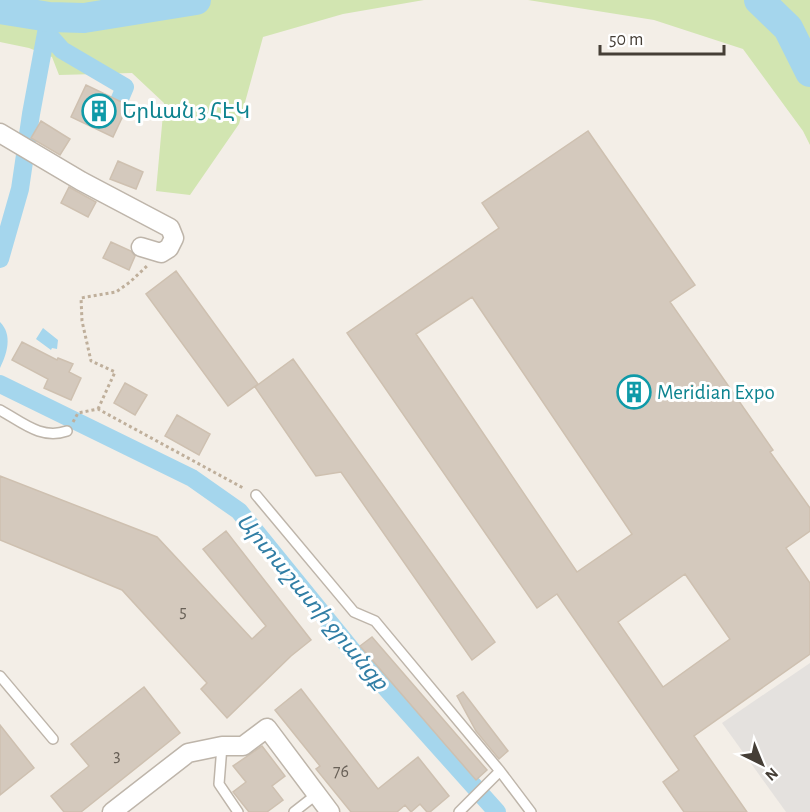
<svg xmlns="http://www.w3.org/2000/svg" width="810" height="812" viewBox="0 0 810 812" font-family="'Alegreya Sans','Noto Sans Armenian',sans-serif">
	<rect width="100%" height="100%" fill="#f3eee7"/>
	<path fill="#d2e5b1" d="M 0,0 L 424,0 L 343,14 L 263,37 L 239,124 L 190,195 L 156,191 L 164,103 L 132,73 L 59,75 L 52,57 L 29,48 L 0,42 Z
		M 528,0 L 810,0 L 810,145 L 803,131 L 743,49 L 654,20 Z"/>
	<path fill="#e4e1de" d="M 810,663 L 810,812 L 786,812 L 722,723 Z"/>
	<path fill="#a5d6ed" d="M 0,322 C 13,335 7,354 0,368 Z
		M 43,328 L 58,340 L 57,349 L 52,348 L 51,350 L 36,339 Z"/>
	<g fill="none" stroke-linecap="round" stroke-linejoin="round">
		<path stroke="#a5d6ed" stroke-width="18" d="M 47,33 L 62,50 L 125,87 L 119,101 L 107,113
			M 0,259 L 20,189 L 31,114 L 49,17
			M 0,384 L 192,478 L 239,511 L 351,649 L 497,812"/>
		<path stroke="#a5d6ed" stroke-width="30" d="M 759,0 L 788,28 L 810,72
			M 0,9 L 49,17 L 84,18 L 196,0"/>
	</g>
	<path fill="#d4c9bd" stroke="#cec0b0" stroke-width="1.5" fill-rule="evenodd" d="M 86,85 L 128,105 L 113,137 L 71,117 Z
		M 41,121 L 70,139 L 60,155 L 31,138 Z
		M 588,131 L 695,285 L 670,302 L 773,450 L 770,452 L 810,508 L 810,531 L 786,548 L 810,583 L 810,654 L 694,736 L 747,812 L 684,812 L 663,782 L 679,770 L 557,594 L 537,608 L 347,333 L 499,228 L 482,203 ZM 472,297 L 632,534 L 577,572 L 416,334 ZM 685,574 L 730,639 L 663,687 L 618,622 Z
		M 118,161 L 143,172 L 136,189 L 110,179 Z
		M 69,187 L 96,202 L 88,217 L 61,203 Z
		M 111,242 L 131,251 L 135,256 L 129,270 L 103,258 Z
		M 176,271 L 258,384 L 228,406 L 146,294 Z
		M 22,342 L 57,360 L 58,358 L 73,364 L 69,372 L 81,378 L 71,400 L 44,388 L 48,379 L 12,360 Z
		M 293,359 L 495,642 L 472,660 L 341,472 L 316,476 L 255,387 Z
		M 125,383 L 147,395 L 135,415 L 114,403 Z
		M 177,415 L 210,434 L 199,455 L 165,436 Z
		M 0,476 L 157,537 L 252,639 L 266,626 L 203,549 L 226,531 L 311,640 L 291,656 L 227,718 L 201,689 L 207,683 L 122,590 L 0,540 Z
		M 372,637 L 487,770 L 476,780 L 360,646 Z
		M 144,687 L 180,733 L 81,812 L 64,812 L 51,796 L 89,766 L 71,744 Z
		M 301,689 L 378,789 L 418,757 L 449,796 L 430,812 L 427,812 L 420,804 L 411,812 L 405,805 L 397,812 L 351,812 L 316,769 L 320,766 L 275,710 Z
		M 463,692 L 508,751 L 499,759 L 476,731 L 457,696 Z
		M 0,725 L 34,768 L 0,795 Z
		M 262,746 L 285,776 L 272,786 L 283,800 L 267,812 L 249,812 L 233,792 L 246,782 L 233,766 Z"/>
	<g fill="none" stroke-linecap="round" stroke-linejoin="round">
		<defs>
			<path id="service" d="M 0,410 C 22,422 41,440 67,431
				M 256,495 L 354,612 L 375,621 L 500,771 L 531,812
				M 0,676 L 53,739
				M 222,746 L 219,784 L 238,812
				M 294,812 L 317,794
				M 459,812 L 500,771"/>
			<path id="minor" d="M 0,133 L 81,181 L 170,228 L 174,238 L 169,248 L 161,253 L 141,247
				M 112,812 L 188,753 L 222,746 L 243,746 L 267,728 L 330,812"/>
		</defs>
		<use href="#service" stroke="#beb5aa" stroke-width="12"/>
		<use href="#minor" stroke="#beb5aa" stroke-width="21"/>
		<path stroke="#bfaf9b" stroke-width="3" stroke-dasharray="3 3" stroke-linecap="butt" d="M 98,409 L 115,372 L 91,361 L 82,321 L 81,298 L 116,292 L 130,282 L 148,265
			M 73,422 L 78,413 L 98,409 L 245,489"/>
		<use href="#service" stroke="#fff" stroke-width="9"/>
		<use href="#minor" stroke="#fff" stroke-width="18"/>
	</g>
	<defs>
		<symbol id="building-ring" viewBox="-11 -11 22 22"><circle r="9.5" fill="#fff" stroke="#0f9aa8" stroke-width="1.5"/><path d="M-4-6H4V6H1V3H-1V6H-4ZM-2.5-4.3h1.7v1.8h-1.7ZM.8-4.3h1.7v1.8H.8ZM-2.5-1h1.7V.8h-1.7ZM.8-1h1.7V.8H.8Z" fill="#0f9aa8"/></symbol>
	</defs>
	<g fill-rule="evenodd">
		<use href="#building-ring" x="80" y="92" width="38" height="38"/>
		<use href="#building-ring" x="615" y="373" width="38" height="38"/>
	</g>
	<g text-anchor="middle" stroke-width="6" stroke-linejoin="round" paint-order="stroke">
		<g font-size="18" fill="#696158">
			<text x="183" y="617">5</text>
			<text x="117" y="761">3</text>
			<text x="341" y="777">76</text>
		</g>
		<g font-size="21" fill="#0d838f" stroke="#fff" text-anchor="start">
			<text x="122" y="118">Երևան 3 ՀԷԿ</text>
			<text x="657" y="399">Meridian Expo</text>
		</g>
		<g font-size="22" font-style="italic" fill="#317ea5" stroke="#fff">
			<text transform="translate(313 601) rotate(50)" y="8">Արտաշատի ջրանցք</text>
		</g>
	</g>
	<g transform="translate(762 764) rotate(137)" stroke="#ffffff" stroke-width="4.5" paint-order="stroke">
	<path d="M0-4.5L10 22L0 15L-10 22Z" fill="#453e36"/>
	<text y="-9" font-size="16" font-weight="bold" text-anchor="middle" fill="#453e36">N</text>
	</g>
	<path d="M600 45v9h124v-9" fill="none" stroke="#453e36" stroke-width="3"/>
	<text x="609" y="45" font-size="18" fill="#453e36" stroke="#ffffff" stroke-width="4.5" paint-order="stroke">50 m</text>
</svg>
